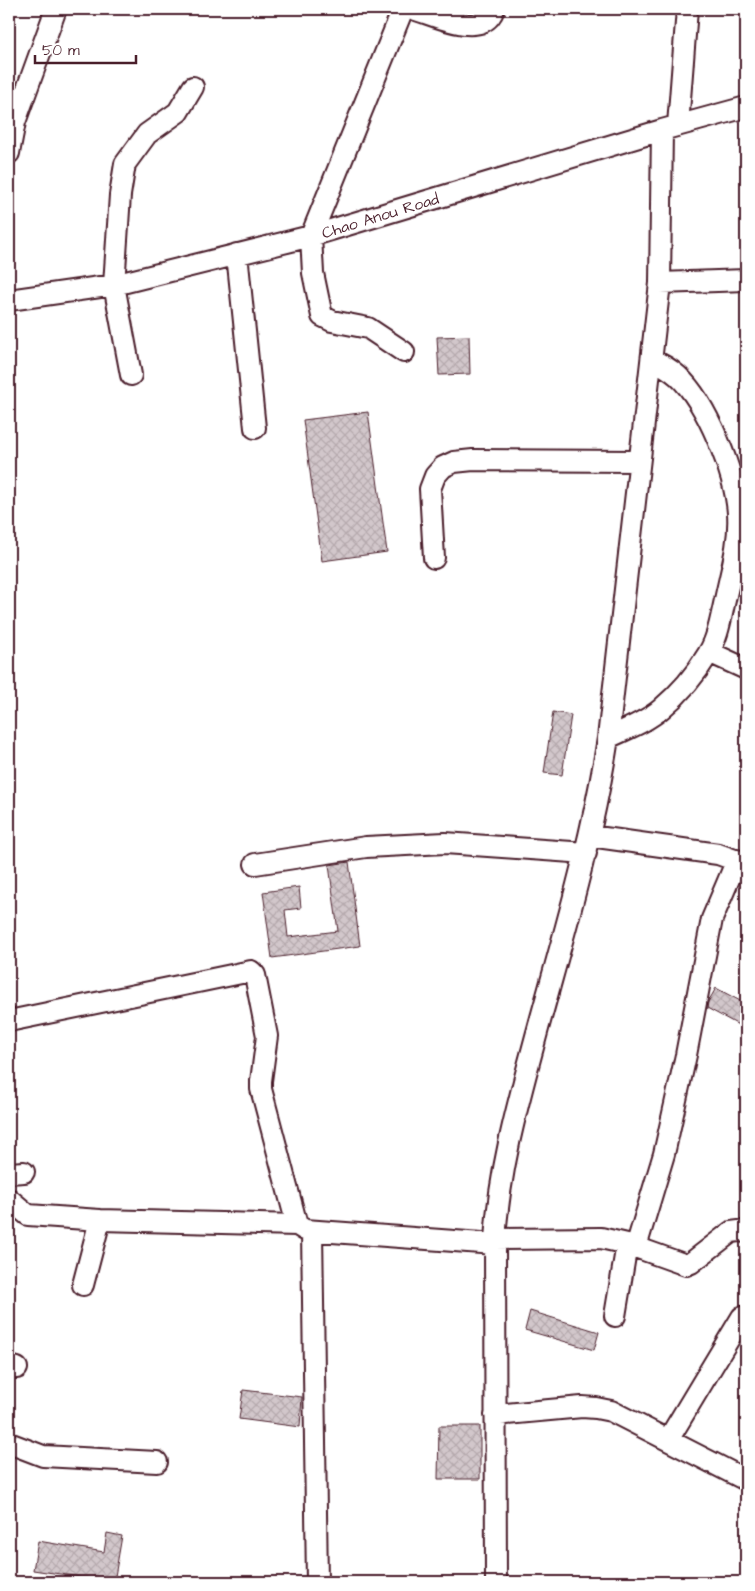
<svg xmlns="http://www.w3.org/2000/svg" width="755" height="1591" viewBox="0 0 755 1591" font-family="'Architects Daughter',sans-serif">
	<defs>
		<pattern id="building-cross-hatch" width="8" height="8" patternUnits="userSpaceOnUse" patternTransform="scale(1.25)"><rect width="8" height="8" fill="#d2c7cb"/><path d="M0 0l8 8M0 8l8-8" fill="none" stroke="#b6aaae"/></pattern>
	</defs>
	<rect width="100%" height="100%" fill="#fff"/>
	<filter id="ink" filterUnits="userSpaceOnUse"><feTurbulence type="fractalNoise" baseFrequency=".02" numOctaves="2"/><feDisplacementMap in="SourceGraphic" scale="10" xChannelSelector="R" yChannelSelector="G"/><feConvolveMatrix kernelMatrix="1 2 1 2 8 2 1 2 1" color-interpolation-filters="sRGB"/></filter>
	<g filter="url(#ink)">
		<path fill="url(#building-cross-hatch)" stroke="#4a1f2b" d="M 469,336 L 470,374 L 439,375 L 437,337 Z
			M 368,412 L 387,552 L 322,561 L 303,420 Z
			M 553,712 L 571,715 L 562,775 L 544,773 Z
			M 349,862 L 360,946 L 272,958 L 263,892 L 299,887 L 301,908 L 285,910 L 288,937 L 338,931 L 329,865 Z
			M 716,988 L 746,1004 L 746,1029 L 707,1008 L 708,1002 Z
			M 530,1311 L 599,1332 L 594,1350 L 525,1330 Z
			M 243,1390 L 302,1397 L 300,1427 L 239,1419 Z
			M 439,1426 L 480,1426 L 480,1479 L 438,1479 Z
			M 107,1533 L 122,1536 L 114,1582 L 33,1570 L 38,1541 L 104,1552 Z"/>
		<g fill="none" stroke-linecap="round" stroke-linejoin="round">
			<defs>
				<path id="minor" d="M 403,9 L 311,236 L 313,273 L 322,316 L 332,321 L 368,328 L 404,352
					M 413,9 C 435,15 483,40 494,9
					M 678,125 L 687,9
					M 9,153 L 15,122 L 56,9
					M 237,254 L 255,428
					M 660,283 L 746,280
					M 9,300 L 114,285 L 311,236 L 662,130 L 746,107
					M 131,375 L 114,285 L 120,195 L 125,164 L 147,134 L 178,112 L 193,87
					M 434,558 L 430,489 L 435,476 L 443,467 L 454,462 L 473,460 L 638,461
					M 709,652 L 746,669
					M 608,738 C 626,729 646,722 661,709 C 679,694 696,674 708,654 C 718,638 721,617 725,600 C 731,571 740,542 738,513 C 735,473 707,403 678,376 C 670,369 662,364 652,360
					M 590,836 L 718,854 L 746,864
					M 255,864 L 366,847 L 445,843 L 586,853
					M 9,1021 L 251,971 L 255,975 L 267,1036 L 261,1081 L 261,1089 L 297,1225
					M 9,1173 L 24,1172
					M 9,1199 L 28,1215 L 100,1220
					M 312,1231 L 317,1582
					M 495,1239 L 601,1238 L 627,1244 L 686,1265 L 691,1263 L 731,1232 L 739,1231 L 746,1232
					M 636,1247 L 664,1154 L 686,1055 L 712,919 L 737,860
					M 83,1285 L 100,1220 L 297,1225 L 305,1230 L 495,1244
					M 615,1316 L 627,1244
					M 9,1366 L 17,1368
					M 495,1415 L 582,1407 L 596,1408 L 611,1411 L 746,1480
					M 668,1440 L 742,1317
					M 9,1443 L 43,1456 L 157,1462
					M 496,1582 L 495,1239 C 500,1164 520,1096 539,1025 C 565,930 593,836 608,738 L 660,283 L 662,130"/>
			</defs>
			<use href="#minor" stroke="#4a1f2b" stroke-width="24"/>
			<use href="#minor" stroke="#fff" stroke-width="20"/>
		</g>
	</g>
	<g text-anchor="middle" stroke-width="5" stroke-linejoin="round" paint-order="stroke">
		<g font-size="16" fill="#4a1f2b" stroke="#fff">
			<text transform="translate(380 215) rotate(-17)" y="6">Chao Anou Road</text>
		</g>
	</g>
	<rect width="755" height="1591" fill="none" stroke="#fff" stroke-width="30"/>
	<rect x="15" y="15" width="725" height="1561" fill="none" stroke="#4a1f2b" stroke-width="2" filter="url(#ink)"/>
	<path d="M35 55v8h101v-8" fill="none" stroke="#4a1f2b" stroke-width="2.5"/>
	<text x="42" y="55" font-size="15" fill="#4a1f2b" stroke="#ffffff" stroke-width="4" paint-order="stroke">50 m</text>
</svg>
